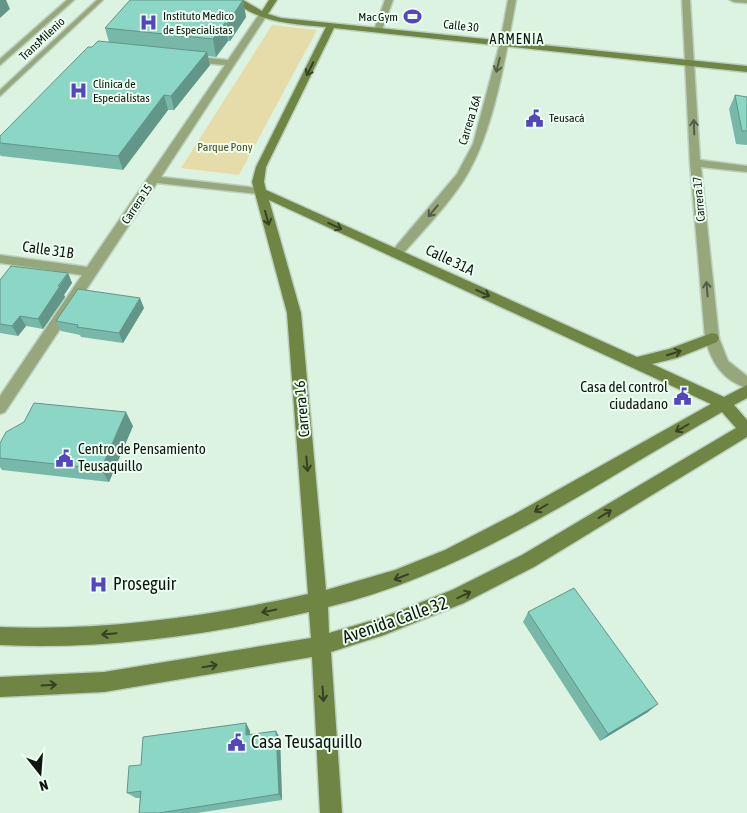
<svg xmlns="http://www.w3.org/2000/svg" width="747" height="813" viewBox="0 0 747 813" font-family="'Asap Condensed',sans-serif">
	<rect width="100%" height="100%" fill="#ddf3e1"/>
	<path fill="#e6dca9" d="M 272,25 L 317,30 L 239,175 L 181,168 Z"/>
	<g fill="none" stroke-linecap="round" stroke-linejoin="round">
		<defs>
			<path id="lane" d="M 67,0 L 74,0 L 0,65 L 0,59 Z
				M 97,0 L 103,0 L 0,96 L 0,90 Z"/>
			<path id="street" d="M 385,0 L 393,0 L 382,30 L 375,32 L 374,30 Z
				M 508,0 L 516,0 C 506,54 495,126 468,173 C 453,200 421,233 400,257 L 392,257 L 390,254 L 392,251 L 457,174 L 473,144 L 500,43 Z
				M 682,0 L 690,0 L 700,160 L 747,166 L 747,172 L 701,167 L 719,338 L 728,361 L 747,376 L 747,388 C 722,380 711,362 705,338 L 690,163 Z
				M 730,0 L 747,0 L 747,3 L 734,2 Z
				M 260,13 L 267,15 L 161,177 L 259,188 L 265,191 L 259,194 L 157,183 L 5,412 L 0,414 L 0,396 L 82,275 L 0,263 L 0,255 L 87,267 L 225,65 L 190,62 L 185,59 L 190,56 L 228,60 Z"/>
			<path id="secondary" d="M 233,0 L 243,0 L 262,11 L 269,0 L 277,0 L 268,14 L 281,18 L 747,66 L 747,72 L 334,28 L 266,167 L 264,182 L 266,190 L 637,357 L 669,349 L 712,333 L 717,334 L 719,338 L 717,342 L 677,358 L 652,364 L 724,397 L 747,385 L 747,398 L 734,405 L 747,420 L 747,437 L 534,567 L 464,603 L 384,635 L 331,652 L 342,813 L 320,813 L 312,657 L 104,692 L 0,697 L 0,677 L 104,672 L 311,638 L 309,612 C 207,635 105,650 0,645 L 0,627 C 104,631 207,617 308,594 L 287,313 L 252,182 L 256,167 L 326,27 C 294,24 258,23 233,0 ZM 269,200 L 711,404 L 513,515 L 445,550 L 395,570 L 326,590 L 301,313 ZM 722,412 L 736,428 L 522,555 L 452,590 L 384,617 L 329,633 L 328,607 C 471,572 595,484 722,412 Z"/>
		</defs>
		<use href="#lane" stroke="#bcd0c0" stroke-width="3"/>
		<use href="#street" stroke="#bcd0c0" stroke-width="3"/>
		<use href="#secondary" stroke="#bcd0c0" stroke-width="3"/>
		<use href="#lane" fill="#97a77c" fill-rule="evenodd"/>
		<use href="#street" fill="#97a77c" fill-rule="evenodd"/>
		<use href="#secondary" fill="#6e8543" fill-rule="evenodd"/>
	</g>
	<path fill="#78b8a9" d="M 243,0 L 246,17 L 230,41 L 228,41 L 216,57 L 208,56 L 210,65 L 174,110 L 168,110 L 123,170 L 1,156 L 0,155 L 0,136 L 92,47 L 109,42 L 105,28 Z
		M 735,95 L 747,97 L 747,145 L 736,144 L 729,109 Z
		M 68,273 L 72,283 L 64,295 L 65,297 L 43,329 L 26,326 L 18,336 L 0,333 L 0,280 Z
		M 144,308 L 123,343 L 81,337 L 80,335 L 61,331 L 56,321 Z
		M 133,426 L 109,482 L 2,470 L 0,467 L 0,443 Z
		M 528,612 L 648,712 L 600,741 L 523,622 Z
		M 250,731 L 250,734 L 280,738 L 282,800 L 197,813 L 139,813 L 140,798 L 136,798 L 127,793 L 141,765 Z"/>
	<path fill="#619689" d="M 0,0 L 6,0 L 10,9 L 0,18 Z
		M 243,0 L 246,17 L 230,41 L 227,24 Z
		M 225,23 L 228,41 L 216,57 L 213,39 Z
		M 207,52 L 210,65 L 174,110 L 171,96 Z
		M 164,95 L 168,110 L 123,170 L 118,156 Z
		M 68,273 L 72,283 L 64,295 L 65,297 L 43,329 L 38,319 Z
		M 140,298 L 144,308 L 123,343 L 119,333 Z
		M 20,316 L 26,326 L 18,336 L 12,326 Z
		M 126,412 L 133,426 L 109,482 L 101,469 Z
		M 658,704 L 648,712 L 600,741 L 608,734 Z
		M 246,723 L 250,731 L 250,742 L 246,735 Z
		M 276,731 L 280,738 L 282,800 L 279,794 Z"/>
	<path fill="#8bd6c4" stroke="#619689" d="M 130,0 L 243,0 L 227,24 L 225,23 L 213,39 L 105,28 Z
		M 98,41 L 207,52 L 171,96 L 164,95 L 118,156 L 0,143 L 0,136 L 88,47 L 92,47 Z
		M 735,95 L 747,97 L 747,131 L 742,131 Z
		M 11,266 L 68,273 L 58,286 L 60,286 L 38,319 L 20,316 L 12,326 L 0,324 L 0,280 Z
		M 78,289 L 140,298 L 119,333 L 77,327 L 78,325 L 56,321 Z
		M 34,403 L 126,412 L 101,469 L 0,458 L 0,443 L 6,432 L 24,422 Z
		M 574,588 L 658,704 L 608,734 L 528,612 Z
		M 246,723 L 246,735 L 276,731 L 279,794 L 159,813 L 139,813 L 141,791 L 127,793 L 129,766 L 141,765 L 143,737 Z"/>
	<defs><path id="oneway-shaft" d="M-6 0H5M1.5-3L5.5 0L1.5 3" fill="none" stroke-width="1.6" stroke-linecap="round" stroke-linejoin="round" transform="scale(1.25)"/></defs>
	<g stroke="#535e46">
		<use href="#oneway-shaft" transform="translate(498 65) rotate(104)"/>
		<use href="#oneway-shaft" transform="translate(694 127) rotate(-92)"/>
		<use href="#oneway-shaft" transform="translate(433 211) rotate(130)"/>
		<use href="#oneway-shaft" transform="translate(707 289) rotate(-95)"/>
	</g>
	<g stroke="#354224">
		<use href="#oneway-shaft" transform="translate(310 69) rotate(116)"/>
		<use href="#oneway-shaft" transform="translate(267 218) rotate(74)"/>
		<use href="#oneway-shaft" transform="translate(335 226) rotate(25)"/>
		<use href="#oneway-shaft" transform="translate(483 293) rotate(25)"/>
		<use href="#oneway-shaft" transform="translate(674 353) rotate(-17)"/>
		<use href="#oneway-shaft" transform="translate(682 428) rotate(150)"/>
		<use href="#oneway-shaft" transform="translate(307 464) rotate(85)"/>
		<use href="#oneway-shaft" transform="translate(541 508) rotate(150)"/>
		<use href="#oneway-shaft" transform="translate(605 514) rotate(-31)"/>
		<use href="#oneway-shaft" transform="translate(401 577) rotate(159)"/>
		<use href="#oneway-shaft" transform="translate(464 595) rotate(-25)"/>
		<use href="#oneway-shaft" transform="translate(269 611) rotate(168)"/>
		<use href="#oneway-shaft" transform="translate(109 634) rotate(175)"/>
		<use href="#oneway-shaft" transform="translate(210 666) rotate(-10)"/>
		<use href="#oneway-shaft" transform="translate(49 685) rotate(-3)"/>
		<use href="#oneway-shaft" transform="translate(323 694) rotate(86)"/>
	</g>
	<defs>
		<symbol id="stadium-bare" viewBox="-9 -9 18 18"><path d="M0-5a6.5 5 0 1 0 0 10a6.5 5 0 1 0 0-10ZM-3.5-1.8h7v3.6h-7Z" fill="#5446be" stroke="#edfff1" stroke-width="2.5" paint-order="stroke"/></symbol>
		<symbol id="hospital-bare" viewBox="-9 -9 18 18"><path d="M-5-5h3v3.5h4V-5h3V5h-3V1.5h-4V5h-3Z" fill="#5446be" stroke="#edfff1" stroke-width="2.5" paint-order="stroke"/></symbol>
		<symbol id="civic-bare" viewBox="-9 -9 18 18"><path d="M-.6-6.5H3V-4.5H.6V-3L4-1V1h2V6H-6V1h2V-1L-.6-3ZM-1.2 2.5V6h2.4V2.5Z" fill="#5446be" stroke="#edfff1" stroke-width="2.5" paint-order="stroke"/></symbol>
	</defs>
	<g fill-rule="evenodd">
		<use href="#stadium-bare" x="400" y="4" width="25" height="25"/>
		<use href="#hospital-bare" x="136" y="10" width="25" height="25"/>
		<use href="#hospital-bare" x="66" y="78" width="25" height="25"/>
		<use href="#civic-bare" x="522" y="106" width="25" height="25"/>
		<use href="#civic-bare" x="670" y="384" width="25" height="25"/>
		<use href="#civic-bare" x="52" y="446" width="25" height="25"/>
		<use href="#hospital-bare" x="86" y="572" width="25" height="25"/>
		<use href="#civic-bare" x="224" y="730" width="25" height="25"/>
	</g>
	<g text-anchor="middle" stroke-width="4" stroke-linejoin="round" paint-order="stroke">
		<g font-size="12" fill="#0f1610" stroke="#edfff1" text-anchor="start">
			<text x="163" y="20">Instituto Medico<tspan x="163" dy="14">de Especialistas</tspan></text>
			<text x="398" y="21" text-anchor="end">Mac Gym</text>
			<text x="93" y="88">Clínica de<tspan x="93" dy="14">Especialistas</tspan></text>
			<text x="549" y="122">Teusacá</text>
		</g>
		<g font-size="12" fill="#0f1610" stroke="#edfff1">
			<text transform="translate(461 26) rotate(6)" y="4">Calle 30</text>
			<text transform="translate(42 39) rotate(-43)" y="4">TransMilenio</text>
			<text transform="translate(470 120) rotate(-73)" y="4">Carrera 16A</text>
			<text transform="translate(699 199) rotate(-95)" y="4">Carrera 17</text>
			<text transform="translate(137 204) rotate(-56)" y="4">Carrera 15</text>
		</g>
		<g font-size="12" fill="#504819" stroke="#edfff1">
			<text x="225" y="151">Parque Pony</text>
		</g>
		<g font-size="14" letter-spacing="1" fill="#0f1610" stroke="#edfff1">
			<text x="517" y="44">ARMENIA</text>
		</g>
		<g font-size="15" fill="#0f1610" stroke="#edfff1">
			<text transform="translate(48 250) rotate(8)" y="5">Calle 31B</text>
			<text transform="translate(450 260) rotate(25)" y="5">Calle 31A</text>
			<text transform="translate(302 409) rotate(-95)" y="5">Carrera 16</text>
		</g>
		<g font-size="15" fill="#0f1610" stroke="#edfff1" text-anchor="end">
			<text x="668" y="392">Casa del control<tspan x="668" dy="17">ciudadano</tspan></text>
			<text x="78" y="454" text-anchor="start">Centro de Pensamiento<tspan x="78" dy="17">Teusaquillo</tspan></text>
		</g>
		<g font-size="18" fill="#0f1610" stroke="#edfff1" text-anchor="start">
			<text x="113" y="590">Proseguir</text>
			<text x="251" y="748">Casa Teusaquillo</text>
		</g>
		<g font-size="18" fill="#0f1610" stroke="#edfff1">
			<text transform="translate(395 620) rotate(-19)" y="6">Avenida Calle 32</text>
		</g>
	</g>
	<g transform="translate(40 773) rotate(163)" stroke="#edfff1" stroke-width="4" paint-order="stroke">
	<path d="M0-4L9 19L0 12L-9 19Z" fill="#0f1610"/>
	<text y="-8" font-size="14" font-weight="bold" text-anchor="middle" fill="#0f1610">N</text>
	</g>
</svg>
